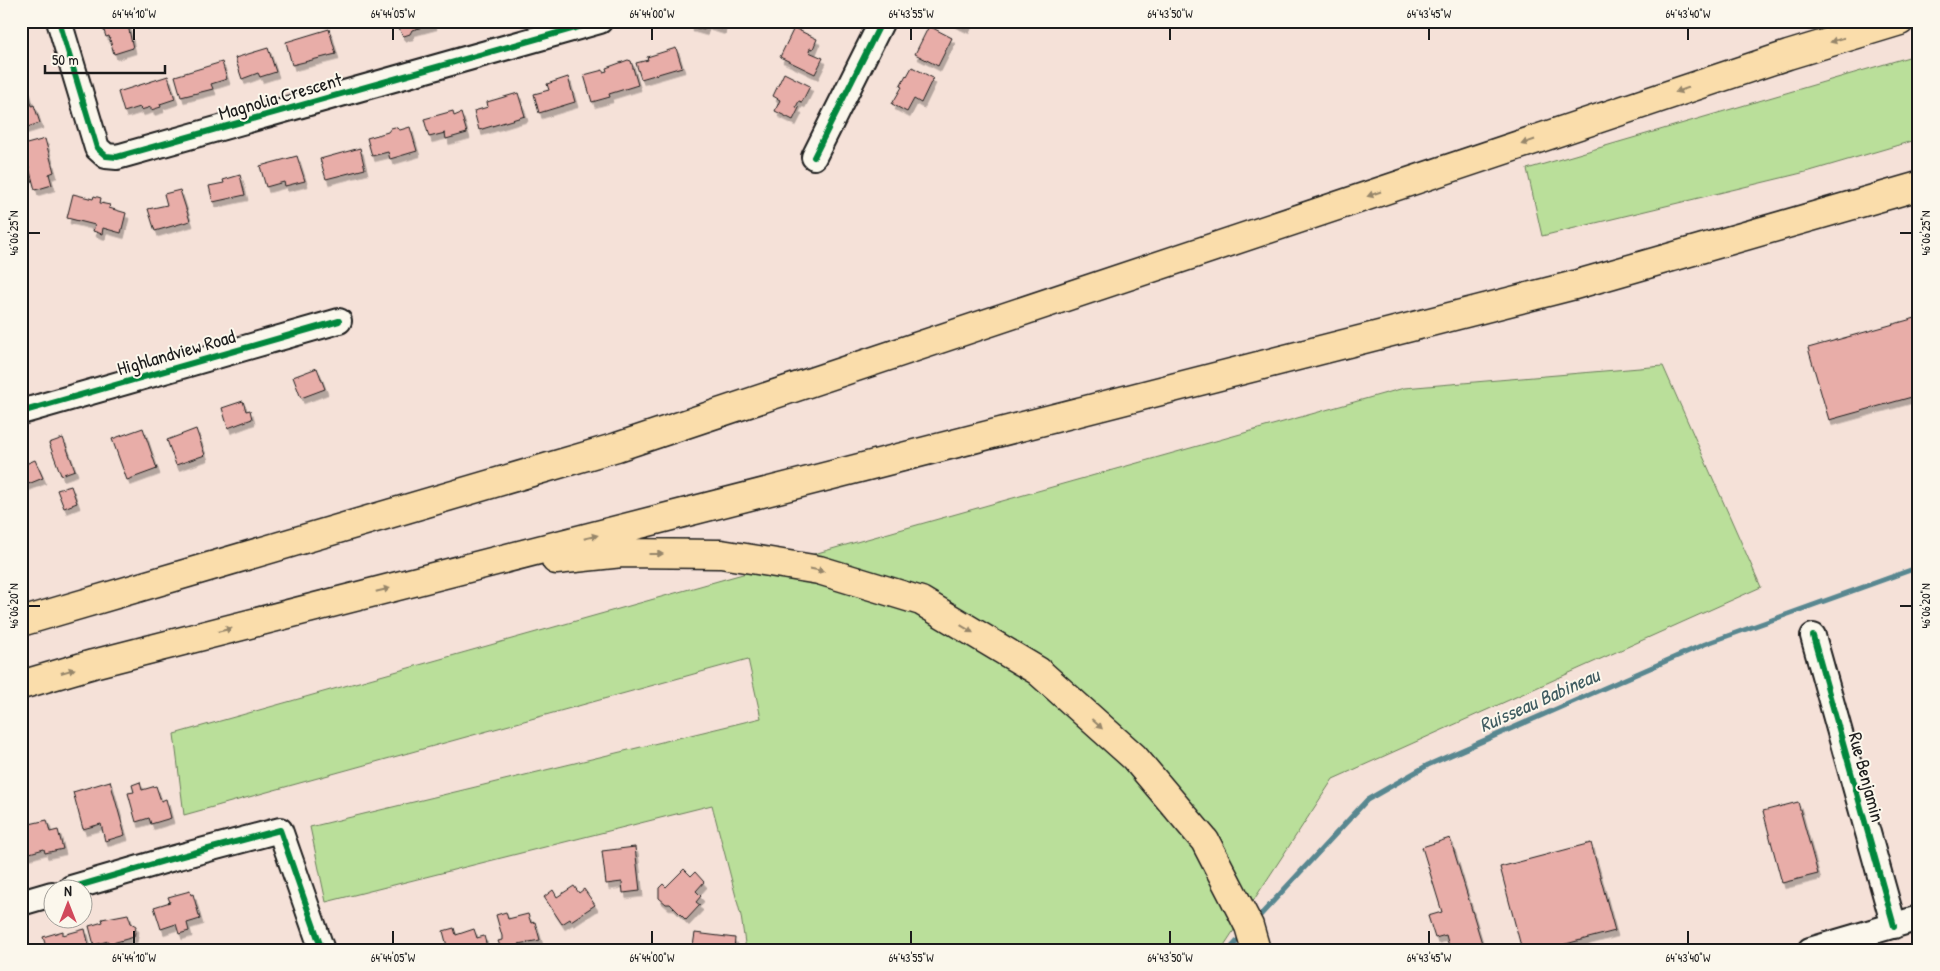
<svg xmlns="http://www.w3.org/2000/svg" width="1940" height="971" viewBox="0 0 1940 971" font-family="'Patrick Hand',sans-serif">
	<defs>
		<filter id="shadow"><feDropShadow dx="3" dy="5.5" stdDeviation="0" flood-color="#0004"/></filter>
	</defs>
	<rect width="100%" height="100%" fill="#f5e1d8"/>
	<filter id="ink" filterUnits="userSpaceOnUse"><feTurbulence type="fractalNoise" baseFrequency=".02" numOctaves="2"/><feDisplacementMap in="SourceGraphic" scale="10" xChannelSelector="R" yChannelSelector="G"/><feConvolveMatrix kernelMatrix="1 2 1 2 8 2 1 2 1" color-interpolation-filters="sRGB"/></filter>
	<g filter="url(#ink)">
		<path fill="#badf9a" stroke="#6b7e5b" d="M 1919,54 L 1919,139 L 1810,171 L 1542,236 L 1527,169 Z
			M 1663,366 L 1761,587 L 1333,779 L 1221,950 L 746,950 L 741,916 L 712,805 L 326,902 L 310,827 L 761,718 L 748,659 L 184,815 L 174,734 L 1404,388 Z"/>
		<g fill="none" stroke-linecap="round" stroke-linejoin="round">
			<path stroke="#598790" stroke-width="5" d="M 1255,921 L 1367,800 L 1428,765 L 1705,644 L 1919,567
				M 1229,950 L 1243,935"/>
		</g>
		<path fill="#e8ada8" stroke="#1c1c1c" filter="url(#shadow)" d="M 101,21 L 127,21 L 133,48 L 114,54 L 109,36 L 106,37 Z
			M 397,21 L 433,21 L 434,24 L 412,30 L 410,34 L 404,36 L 401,33 Z
			M 691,21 L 724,21 L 722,29 L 706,24 L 704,30 L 690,26 Z
			M 951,21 L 969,21 L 966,28 Z
			M 929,26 L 952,38 L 938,66 L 915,54 Z
			M 794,28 L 817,39 L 813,49 L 810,48 L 809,52 L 823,58 L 815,74 L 780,57 Z
			M 329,29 L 336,54 L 292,65 L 286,42 Z
			M 268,48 L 276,72 L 260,77 L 258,73 L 242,79 L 235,58 Z
			M 676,48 L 682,67 L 641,79 L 636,63 L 648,60 L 647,57 Z
			M 628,60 L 631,61 L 638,85 L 609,94 L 610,97 L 592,102 L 584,75 L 603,70 L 603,72 L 607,71 L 606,68 Z
			M 222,62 L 227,79 L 211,84 L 213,89 L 181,97 L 175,76 Z
			M 912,67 L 933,78 L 921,103 L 914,99 L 907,112 L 892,104 L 902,87 L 900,86 L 906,75 L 907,76 Z
			M 784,73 L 810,86 L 802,102 L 799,101 L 796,107 L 799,108 L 793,120 L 775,111 L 780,100 L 773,96 Z
			M 168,76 L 175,99 L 160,104 L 161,107 L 151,110 L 151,107 L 141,110 L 140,107 L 124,112 L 118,92 Z
			M 568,77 L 575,102 L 539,113 L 534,94 L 549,90 L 547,84 Z
			M 27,87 L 32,106 L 34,105 L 40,123 L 21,129 L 21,89 Z
			M 518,93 L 525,116 L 479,130 L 474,111 L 488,107 L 487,102 Z
			M 453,111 L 454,116 L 461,113 L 467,133 L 446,139 L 445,133 L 429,137 L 424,119 Z
			M 395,127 L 400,130 L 410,127 L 417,151 L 390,159 L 388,152 L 372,156 L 367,138 L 388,132 L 391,128 Z
			M 45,139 L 54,172 L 49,174 L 52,185 L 35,190 L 23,145 Z
			M 360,148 L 365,169 L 326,179 L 320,159 Z
			M 297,156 L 305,181 L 285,186 L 284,182 L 266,187 L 260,166 Z
			M 240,175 L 245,195 L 213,202 L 209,186 L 224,183 L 223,180 Z
			M 180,190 L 190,221 L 155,231 L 148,209 L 167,205 L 164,194 Z
			M 73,194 L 93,199 L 94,196 L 101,198 L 100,203 L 110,205 L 109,208 L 126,213 L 121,233 L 103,228 L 102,234 L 93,231 L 95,225 L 67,218 Z
			M 1919,317 L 1919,395 L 1829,420 L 1808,348 Z
			M 317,368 L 325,389 L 301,398 L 293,377 Z
			M 243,401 L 246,411 L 250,410 L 252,419 L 228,428 L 222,408 Z
			M 143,428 L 157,469 L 127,480 L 112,439 Z
			M 196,429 L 205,455 L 176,465 L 167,440 Z
			M 63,438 L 75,470 L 61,475 L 49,443 Z
			M 35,460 L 43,478 L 21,487 L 21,466 Z
			M 71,486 L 77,503 L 64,508 L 57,490 Z
			M 110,781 L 125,835 L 105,841 L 101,824 L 83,829 L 73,792 Z
			M 140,782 L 142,790 L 156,786 L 161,801 L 166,799 L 171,818 L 151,824 L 149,818 L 136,822 L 128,793 L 134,792 L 132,785 Z
			M 1798,802 L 1818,874 L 1782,883 L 1763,811 Z
			M 47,820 L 50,832 L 58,830 L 63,849 L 45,853 L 44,849 L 26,854 L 21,835 L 21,826 Z
			M 1450,838 L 1484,950 L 1450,950 L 1446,935 L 1435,938 L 1428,916 L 1442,912 L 1422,847 Z
			M 1591,843 L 1615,931 L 1543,950 L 1522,950 L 1500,867 Z
			M 635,847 L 640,891 L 623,893 L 622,882 L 606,884 L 602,851 Z
			M 684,869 L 691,876 L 695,872 L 704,882 L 696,891 L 701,896 L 696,902 L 700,905 L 686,920 L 670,904 L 666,904 L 659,898 L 659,888 L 663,884 L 666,887 Z
			M 574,886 L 579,893 L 584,889 L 595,905 L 571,921 L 570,919 L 562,924 L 544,897 L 553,890 L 557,897 Z
			M 190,891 L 191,895 L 193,894 L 200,919 L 187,923 L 189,931 L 179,934 L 176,924 L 161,929 L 154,907 L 170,902 L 168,897 Z
			M 506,912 L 508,919 L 528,914 L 531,923 L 535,922 L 540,940 L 518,944 L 516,948 L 510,950 L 500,946 L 498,941 L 502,940 L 502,936 L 496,915 Z
			M 128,914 L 131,923 L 136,926 L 134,937 L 109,944 L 108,941 L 94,945 L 89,926 L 103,922 L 102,919 Z
			M 454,928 L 456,935 L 474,929 L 477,938 L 484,936 L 488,950 L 448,950 L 443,931 Z
			M 85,929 L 90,950 L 47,950 L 43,937 L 63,931 L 63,935 Z
			M 695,933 L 735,938 L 734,950 L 695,950 L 695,946 L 693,946 Z"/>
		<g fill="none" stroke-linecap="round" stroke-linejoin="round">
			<defs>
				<path id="minor" d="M 59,21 L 97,148 L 106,156 L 117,157 L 600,21
					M 814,157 L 882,21
					M 21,412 L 339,321
					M 1813,636 L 1894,926
					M 71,888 L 167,860 L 280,830 L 322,950
					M 21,903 L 52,894
					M 1810,950 L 1919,918"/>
				<path id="highway" d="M 556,560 L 622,553 L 721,554 L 819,570 L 921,601 L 1038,671 L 1134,757 L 1205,841 L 1249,926 L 1256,950
					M 21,622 L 617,447 L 1788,55 L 1900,21
					M 21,685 L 93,664 L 1571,286 L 1919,186"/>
			</defs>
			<use href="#minor" stroke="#1c1c1c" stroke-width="28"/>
			<use href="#highway" stroke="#1c1c1c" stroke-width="31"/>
			<use href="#minor" stroke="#fbf7ec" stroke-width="24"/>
			<use href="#highway" stroke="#faddab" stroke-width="28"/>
			<defs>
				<path id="cycleway" d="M 59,21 L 97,148 L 106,156 L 117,157 L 600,21
					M 814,157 L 882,21
					M 21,412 L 339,321
					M 1813,636 L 1894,926
					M 71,888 L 167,860 L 280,830 L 322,950"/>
			</defs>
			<use href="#cycleway" stroke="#fbf7ec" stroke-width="9"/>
			<use href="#cycleway" stroke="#00873e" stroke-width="6"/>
		</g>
		<defs><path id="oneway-solid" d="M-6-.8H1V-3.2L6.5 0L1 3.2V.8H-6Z" transform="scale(1.25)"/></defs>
		<g fill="#96866b">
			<use href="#oneway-solid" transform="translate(1837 40) rotate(163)"/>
			<use href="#oneway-solid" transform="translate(1682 90) rotate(161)"/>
			<use href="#oneway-solid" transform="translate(1528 142) rotate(161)"/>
			<use href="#oneway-solid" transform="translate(1374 194) rotate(161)"/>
			<use href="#oneway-solid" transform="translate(591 537) rotate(-14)"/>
			<use href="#oneway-solid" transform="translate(656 554)"/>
			<use href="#oneway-solid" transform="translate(817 570) rotate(12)"/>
			<use href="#oneway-solid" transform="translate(383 590) rotate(-14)"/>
			<use href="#oneway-solid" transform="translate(967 629) rotate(31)"/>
			<use href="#oneway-solid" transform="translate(225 630) rotate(-14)"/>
			<use href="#oneway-solid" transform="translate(68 671) rotate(-16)"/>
			<use href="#oneway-solid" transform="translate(1097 724) rotate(42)"/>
		</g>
	</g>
	<path fill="none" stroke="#1c1c1c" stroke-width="2" d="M 134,28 L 134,40M 393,28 L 393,40M 652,28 L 652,40M 911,28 L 911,40M 1170,28 L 1170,40M 1429,28 L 1429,40M 1688,28 L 1688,40M 28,233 L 40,233M 1900,233 L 1912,233M 28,606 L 40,606M 1900,606 L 1912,606M 134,931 L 134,944M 393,931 L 393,944M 652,931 L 652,944M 911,931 L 911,944M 1170,931 L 1170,944M 1429,931 L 1429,944M 1688,931 L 1688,944"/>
	<g text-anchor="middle" stroke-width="4" stroke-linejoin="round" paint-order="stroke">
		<g font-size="19" fill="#1c1c1c" stroke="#fbf7ec">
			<text transform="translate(280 96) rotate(-16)" y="7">Magnolia Crescent</text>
			<text transform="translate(176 352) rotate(-16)" y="7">Highlandview Road</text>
			<text transform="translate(1867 777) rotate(75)" y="7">Rue Benjamin</text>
		</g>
		<g font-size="20" font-style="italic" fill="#3f5b60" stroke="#fbf7ec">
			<text transform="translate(1539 700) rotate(-24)" y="7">Ruisseau Babineau</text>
		</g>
	</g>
	<rect width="1940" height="971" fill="none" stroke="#fbf7ec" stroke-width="55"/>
	<g transform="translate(68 904)"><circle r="24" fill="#fbf7ec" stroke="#a29f99"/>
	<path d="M0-4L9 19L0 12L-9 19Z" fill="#d1495b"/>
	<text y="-8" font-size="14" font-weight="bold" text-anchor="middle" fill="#1c1c1c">N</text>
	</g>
	<path d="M45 65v8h120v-8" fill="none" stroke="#1c1c1c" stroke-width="2.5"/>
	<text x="52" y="65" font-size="15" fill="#1c1c1c" stroke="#fbf7ec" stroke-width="4" paint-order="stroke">50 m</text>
	<rect x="28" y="28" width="1884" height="916" fill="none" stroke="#1c1c1c" stroke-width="2"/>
	<g font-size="12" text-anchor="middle" fill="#1c1c1c">
		<text x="134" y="18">64°44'10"W</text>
		<text x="393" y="18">64°44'05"W</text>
		<text x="652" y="18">64°44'00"W</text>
		<text x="911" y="18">64°43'55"W</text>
		<text x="1170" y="18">64°43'50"W</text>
		<text x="1429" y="18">64°43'45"W</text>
		<text x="1688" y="18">64°43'40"W</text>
		<text transform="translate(14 233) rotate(-90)" y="4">46°06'25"N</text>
		<text transform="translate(1926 233) rotate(-90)" y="4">46°06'25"N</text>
		<text transform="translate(14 606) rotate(-90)" y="4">46°06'20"N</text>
		<text transform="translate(1926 606) rotate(-90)" y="4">46°06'20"N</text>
		<text x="134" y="962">64°44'10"W</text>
		<text x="393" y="962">64°44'05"W</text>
		<text x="652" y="962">64°44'00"W</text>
		<text x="911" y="962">64°43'55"W</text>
		<text x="1170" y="962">64°43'50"W</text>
		<text x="1429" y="962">64°43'45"W</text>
		<text x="1688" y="962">64°43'40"W</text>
	</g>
</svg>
